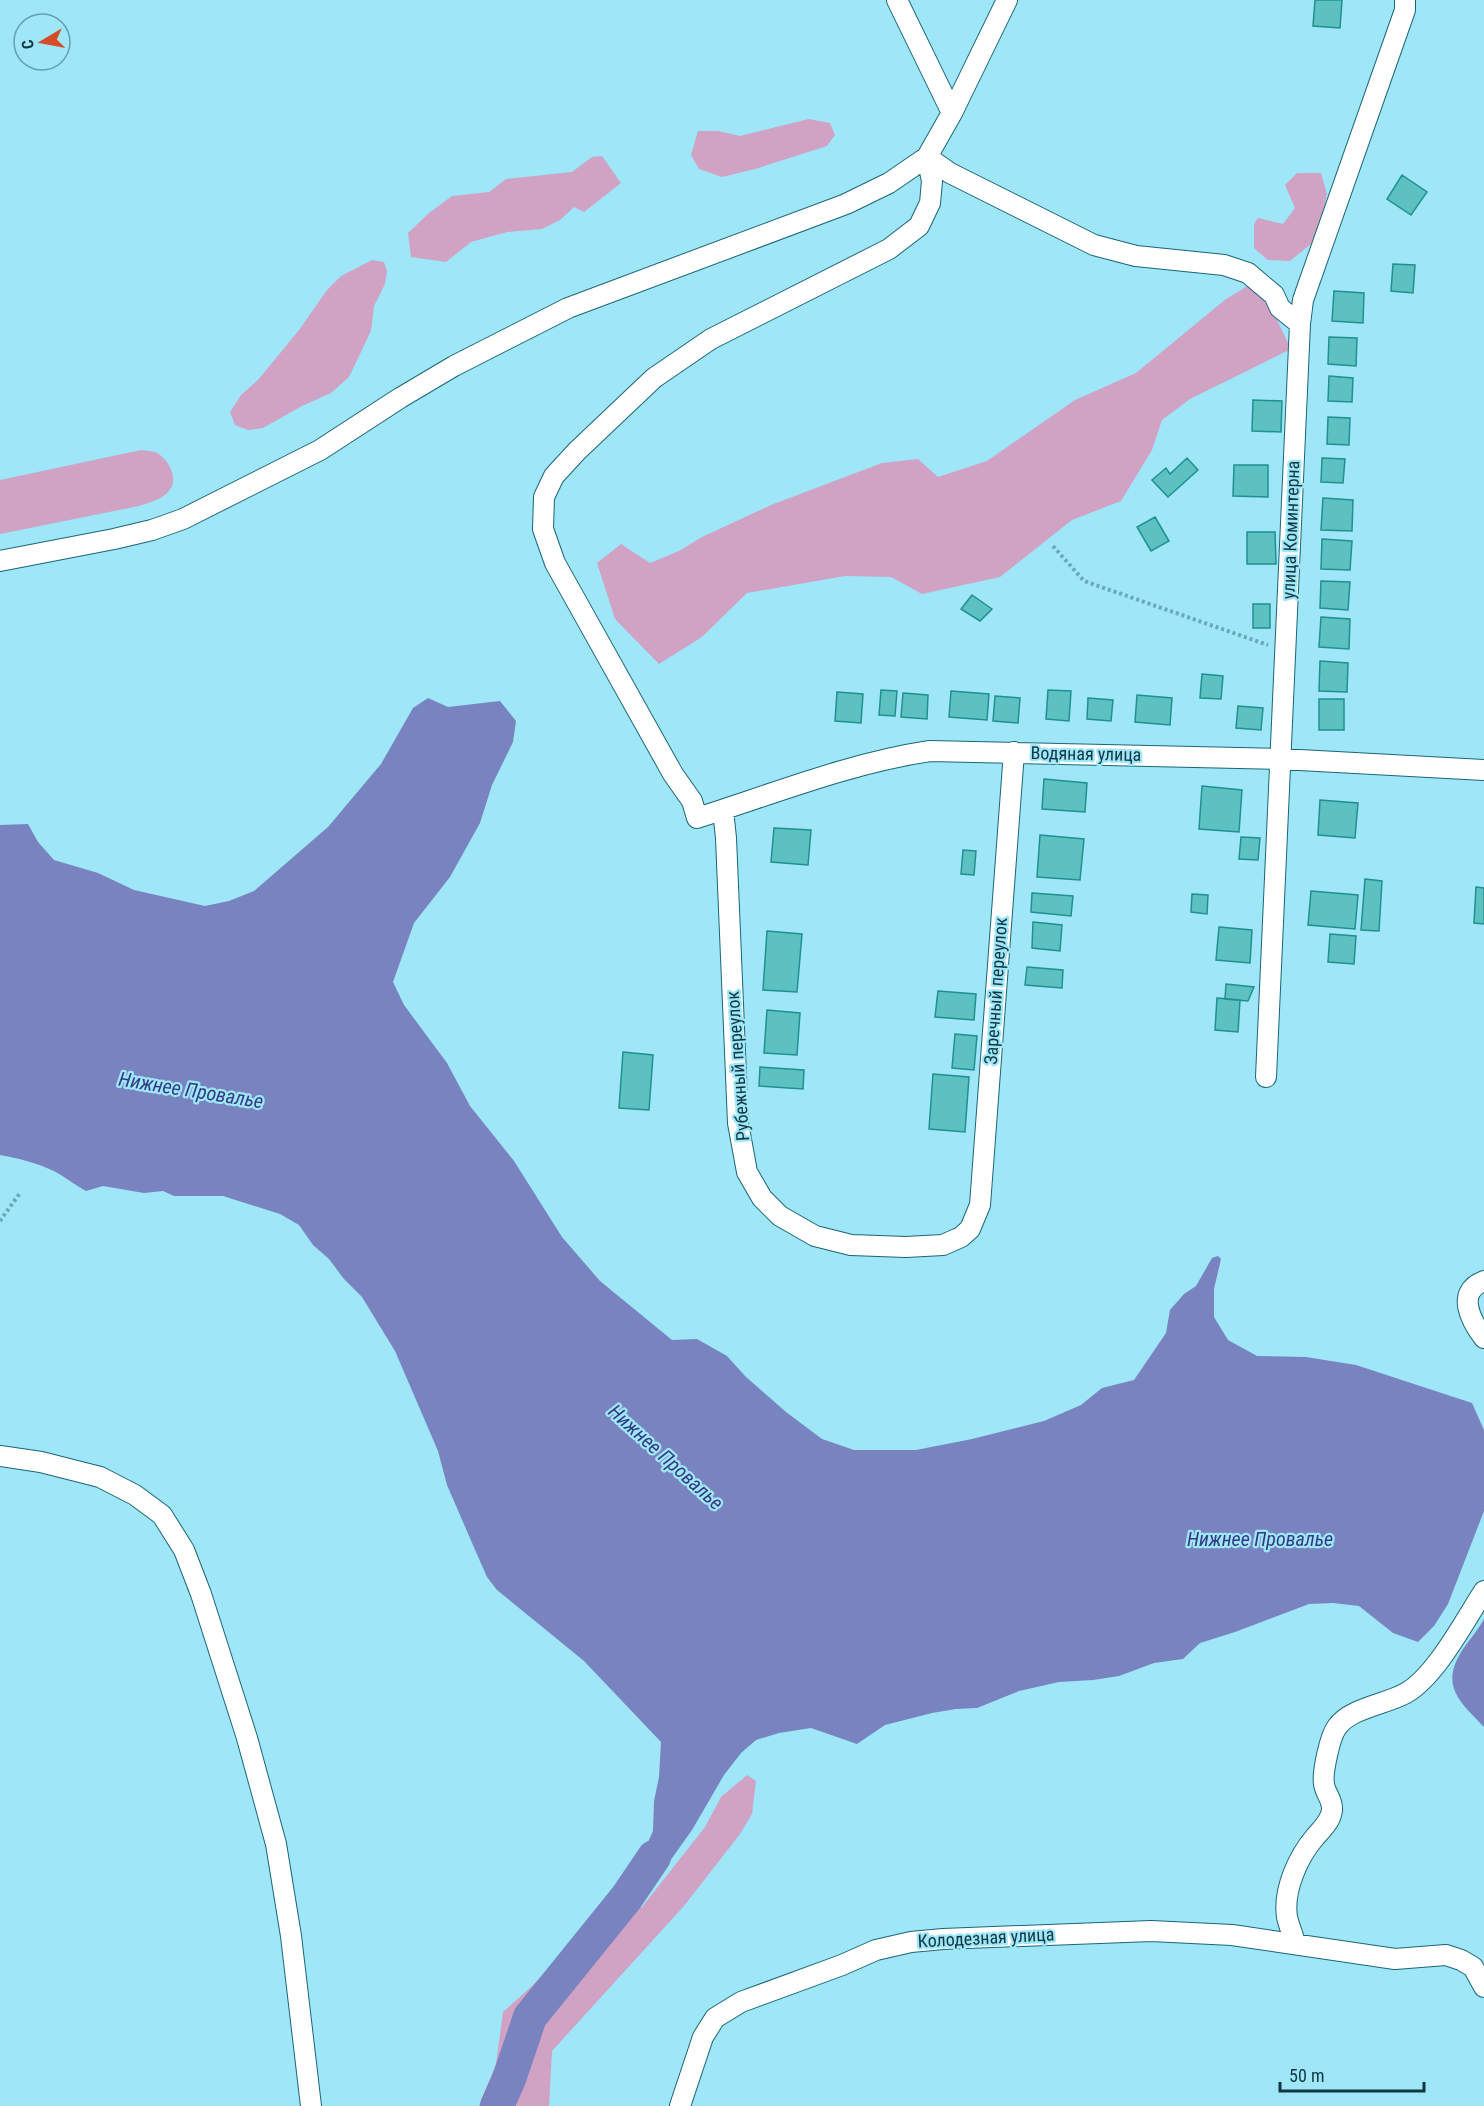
<svg xmlns="http://www.w3.org/2000/svg" width="1484" height="2106" viewBox="0 0 1484 2106" font-family="'Roboto Condensed',sans-serif">
	<rect width="100%" height="100%" fill="#9ee6f8"/>
	<path fill="#d0a3c5" d="M 809,119 L 830,123 L 835,135 L 827,146 L 755,169 L 722,177 L 699,169 L 691,155 L 698,131 L 718,131 L 740,136 Z
		M 602,156 L 621,183 L 584,212 L 574,207 L 560,220 L 542,229 L 507,232 L 471,242 L 446,262 L 411,257 L 408,233 L 429,213 L 452,196 L 489,192 L 506,179 L 572,172 L 592,157 Z
		M 1297,173 L 1321,173 L 1327,194 L 1317,239 L 1290,261 L 1268,260 L 1254,248 L 1254,224 L 1258,218 L 1283,224 L 1295,208 L 1285,185 Z
		M 372,260 L 384,262 L 387,271 L 385,284 L 374,306 L 371,331 L 349,377 L 331,393 L 302,406 L 263,428 L 248,430 L 235,425 L 230,412 L 241,395 L 258,380 L 299,330 L 327,290 L 341,276 Z
		M 1264,276 L 1277,320 L 1291,349 L 1190,399 L 1162,420 L 1152,450 L 1121,501 L 1072,520 L 1000,577 L 922,594 L 891,577 L 845,576 L 747,593 L 702,637 L 659,664 L 615,619 L 597,563 L 621,544 L 650,563 L 679,551 L 702,537 L 771,505 L 882,463 L 918,459 L 938,477 L 987,461 L 1075,400 L 1136,373 L 1226,299 Z
		M 141,450 C 146,451 152,451 155,452 C 167,457 178,476 171,488 C 165,499 150,502 139,506 L 0,534 L 0,480 Z
		M 747,1775 L 756,1781 L 752,1814 L 740,1834 L 684,1906 L 552,2051 L 549,2106 L 479,2106 L 496,2064 L 503,2012 L 532,1986 L 600,1913 L 642,1907 L 705,1827 L 721,1797 Z"/>
	<path fill="#7883c0" d="M 428,698 L 448,707 L 500,701 L 516,721 L 513,742 L 492,785 L 480,823 L 450,877 L 414,923 L 393,982 L 404,1005 L 447,1063 L 470,1106 L 514,1161 L 562,1237 L 600,1281 L 672,1340 L 697,1339 L 727,1356 L 745,1376 L 786,1412 L 822,1439 L 854,1450 L 916,1450 L 972,1439 L 1044,1421 L 1081,1405 L 1102,1388 L 1134,1380 L 1166,1333 L 1170,1310 L 1184,1294 L 1196,1286 L 1212,1258 L 1218,1256 L 1221,1259 L 1214,1289 L 1214,1317 L 1228,1340 L 1257,1356 L 1306,1357 L 1356,1365 L 1472,1403 L 1484,1430 L 1484,1511 L 1448,1604 L 1434,1626 L 1418,1642 L 1393,1633 L 1359,1606 L 1333,1603 L 1309,1604 L 1235,1632 L 1200,1643 L 1183,1659 L 1154,1663 L 1119,1676 L 1093,1680 L 1059,1682 L 1019,1691 L 977,1708 L 956,1709 L 932,1713 L 885,1725 L 857,1744 L 811,1728 L 779,1733 L 756,1740 L 741,1753 L 724,1775 L 692,1830 L 660,1875 L 641,1896 L 627,1897 L 623,1883 L 642,1856 L 653,1831 L 654,1801 L 659,1777 L 661,1742 L 584,1661 L 497,1590 L 487,1577 L 476,1552 L 447,1485 L 438,1451 L 395,1351 L 362,1297 L 344,1279 L 329,1259 L 313,1245 L 299,1225 L 280,1214 L 223,1196 L 174,1196 L 163,1191 L 144,1193 L 103,1186 L 86,1191 C 75,1185 65,1177 54,1171 C 37,1163 18,1158 0,1155 L 0,825 L 28,824 L 38,842 L 54,860 L 98,873 L 134,890 L 205,906 L 229,901 L 254,891 L 328,827 L 381,764 L 413,708 Z
		M 1484,1619 L 1484,1727 C 1463,1704 1440,1688 1460,1654 C 1467,1642 1477,1632 1484,1619 Z"/>
	<g fill="none" stroke-linecap="round" stroke-linejoin="round">
		<path stroke="#7883c0" stroke-width="34" d="M 497,2106 L 509,2079 L 530,2017 L 627,1897 L 654,1857"/>
	</g>
	<path fill="#5dc1c1" stroke="#209091" stroke-width="1.5" d="M 1315,0 L 1342,0 L 1340,28 L 1313,26 Z
		M 1402,175 L 1427,192 L 1411,215 L 1387,199 Z
		M 1393,264 L 1415,265 L 1413,293 L 1391,291 Z
		M 1334,291 L 1364,293 L 1363,323 L 1332,321 Z
		M 1329,337 L 1357,338 L 1356,366 L 1328,364 Z
		M 1329,376 L 1353,378 L 1352,402 L 1328,401 Z
		M 1253,400 L 1282,401 L 1281,432 L 1252,431 Z
		M 1328,417 L 1350,418 L 1349,445 L 1327,444 Z
		M 1187,458 L 1198,470 L 1168,497 L 1152,480 L 1166,468 L 1170,474 Z
		M 1322,458 L 1345,459 L 1343,483 L 1321,482 Z
		M 1234,465 L 1268,465 L 1268,497 L 1233,496 Z
		M 1323,498 L 1353,500 L 1352,531 L 1321,530 Z
		M 1155,517 L 1169,541 L 1151,551 L 1137,527 Z
		M 1247,532 L 1275,532 L 1276,564 L 1247,564 Z
		M 1322,539 L 1352,541 L 1350,570 L 1321,569 Z
		M 1321,581 L 1350,582 L 1348,610 L 1320,608 Z
		M 972,595 L 992,609 L 980,621 L 961,609 Z
		M 1253,604 L 1270,604 L 1270,628 L 1253,628 Z
		M 1321,617 L 1350,619 L 1349,649 L 1319,647 Z
		M 1320,661 L 1348,663 L 1347,692 L 1319,691 Z
		M 1202,674 L 1223,676 L 1221,699 L 1200,698 Z
		M 881,690 L 897,691 L 895,716 L 879,715 Z
		M 1048,690 L 1071,691 L 1069,721 L 1046,719 Z
		M 951,691 L 989,694 L 987,720 L 949,717 Z
		M 837,692 L 863,694 L 861,723 L 835,721 Z
		M 903,693 L 928,695 L 927,719 L 901,717 Z
		M 1137,695 L 1172,698 L 1170,725 L 1135,722 Z
		M 995,696 L 1020,698 L 1018,723 L 993,721 Z
		M 1088,698 L 1113,700 L 1111,721 L 1087,719 Z
		M 1319,699 L 1344,699 L 1344,730 L 1319,730 Z
		M 1238,706 L 1263,708 L 1261,730 L 1236,728 Z
		M 1044,779 L 1087,783 L 1085,812 L 1042,809 Z
		M 1202,786 L 1242,790 L 1239,832 L 1199,829 Z
		M 1320,800 L 1358,803 L 1355,838 L 1318,835 Z
		M 774,828 L 811,830 L 808,865 L 771,862 Z
		M 1040,835 L 1084,839 L 1080,880 L 1037,877 Z
		M 1241,837 L 1260,838 L 1258,860 L 1239,859 Z
		M 963,850 L 976,851 L 974,875 L 961,874 Z
		M 1365,879 L 1382,881 L 1379,931 L 1361,930 Z
		M 1476,887 L 1484,888 L 1484,924 L 1474,923 Z
		M 1311,891 L 1358,895 L 1355,929 L 1308,925 Z
		M 1032,893 L 1073,896 L 1071,916 L 1031,912 Z
		M 1192,894 L 1208,895 L 1207,914 L 1191,912 Z
		M 1033,922 L 1062,925 L 1060,951 L 1032,948 Z
		M 1219,927 L 1252,930 L 1250,963 L 1216,960 Z
		M 767,931 L 802,934 L 797,992 L 763,990 Z
		M 1330,934 L 1356,936 L 1354,964 L 1328,962 Z
		M 1027,967 L 1063,970 L 1062,988 L 1025,985 Z
		M 1226,984 L 1254,987 L 1248,1001 L 1225,999 Z
		M 938,991 L 976,994 L 974,1020 L 935,1017 Z
		M 1217,998 L 1240,1000 L 1238,1032 L 1215,1030 Z
		M 767,1010 L 800,1013 L 797,1055 L 764,1053 Z
		M 955,1034 L 977,1036 L 974,1070 L 952,1068 Z
		M 623,1052 L 653,1055 L 649,1110 L 619,1108 Z
		M 760,1067 L 804,1070 L 803,1089 L 759,1086 Z
		M 933,1074 L 969,1077 L 965,1132 L 929,1129 Z"/>
	<g fill="none" stroke-linecap="round" stroke-linejoin="round">
		<defs>
			<path id="street" d="M 897,0 L 952,113
				M 927,157 L 932,181 L 930,203 L 919,226 L 889,249 L 711,339 L 654,378 L 577,451 L 554,476 L 544,497 L 543,529 L 555,563 L 673,774 L 692,801 L 697,818 C 773,794 850,763 930,751 L 1281,759 L 1484,770
				M 927,157 L 950,173 L 1094,245 L 1136,256 L 1224,265 L 1248,273 L 1274,295 L 1280,308 L 1300,324
				M 0,561 L 114,539 L 152,530 L 183,519 L 320,450 L 400,398 L 454,366 L 568,308 L 846,204 L 889,183 L 927,157 L 952,113 L 1007,0
				M 723,810 L 726,838 L 738,1123 L 747,1172 L 762,1198 L 780,1216 L 815,1236 L 851,1245 L 906,1247 L 943,1245 L 961,1237 L 970,1229 L 980,1205 L 1014,752
				M 1266,1077 L 1300,324 L 1303,300 L 1405,10 L 1405,0
				M 1484,1281 C 1455,1292 1471,1321 1484,1338
				M 0,1456 L 41,1462 L 100,1477 L 135,1495 L 162,1515 L 184,1550 L 201,1594 L 247,1738 L 276,1844 L 291,1936 L 311,2106
				M 1295,1943 C 1293,1935 1289,1926 1287,1917 C 1283,1890 1298,1857 1315,1837 C 1322,1829 1331,1821 1332,1810 C 1333,1800 1325,1793 1324,1784 C 1322,1773 1330,1736 1337,1727 C 1350,1708 1387,1704 1406,1693 C 1436,1676 1465,1620 1484,1591
				M 680,2106 L 703,2037 L 715,2018 L 741,2002 L 842,1965 L 876,1950 L 911,1942 L 943,1939 L 1151,1931 L 1232,1935 L 1395,1959 L 1446,1955 L 1461,1960 L 1473,1967 L 1484,1987"/>
		</defs>
		<use href="#street" stroke="#1a6677" stroke-width="22"/>
		<path stroke="#6ba8b7" stroke-width="4" stroke-dasharray="3 3" stroke-linecap="butt" d="M 1053,546 L 1084,581 L 1268,645
			M 0,1221 L 20,1193"/>
		<use href="#street" stroke="#fff" stroke-width="20"/>
	</g>
	<g text-anchor="middle" stroke-width="4.5" stroke-linejoin="round" paint-order="stroke">
		<g font-size="18" fill="#0e3741" stroke="#9ee6f8">
			<text transform="translate(1291 530) rotate(-88)" y="6">улица Коминтерна</text>
			<text transform="translate(1086 754) rotate(1)" y="6">Водяная улица</text>
			<text transform="translate(996 991) rotate(-86)" y="6">Заречный переулок</text>
			<text transform="translate(738 1066) rotate(-94)" y="6">Рубежный переулок</text>
			<text transform="translate(986 1938) rotate(-3)" y="6">Колодезная улица</text>
		</g>
		<g font-size="20" font-style="italic" fill="#343984" stroke="#9ee6f8">
			<text transform="translate(191 1090) rotate(9)" y="7">Нижнее Провалье</text>
			<text transform="translate(666 1457) rotate(42)" y="7">Нижнее Провалье</text>
			<text x="1260" y="1546">Нижнее Провалье</text>
		</g>
	</g>
	<g transform="translate(42 42) rotate(260)"><circle r="28" fill="#9ee6f8" stroke="#64a0af" stroke-width="1.5"/>
	<path d="M0-4.5L10 22L0 15L-10 22Z" fill="#d54c26"/>
	<text y="-9" font-size="16" font-weight="bold" text-anchor="middle" fill="#0e3741">С</text>
	</g>
	<path d="M1280 2082v9h144v-9" fill="none" stroke="#0e3741" stroke-width="3"/>
	<text x="1289" y="2082" font-size="18" fill="#0e3741" stroke="#9ee6f8" stroke-width="4.5" paint-order="stroke">50 m</text>
</svg>
